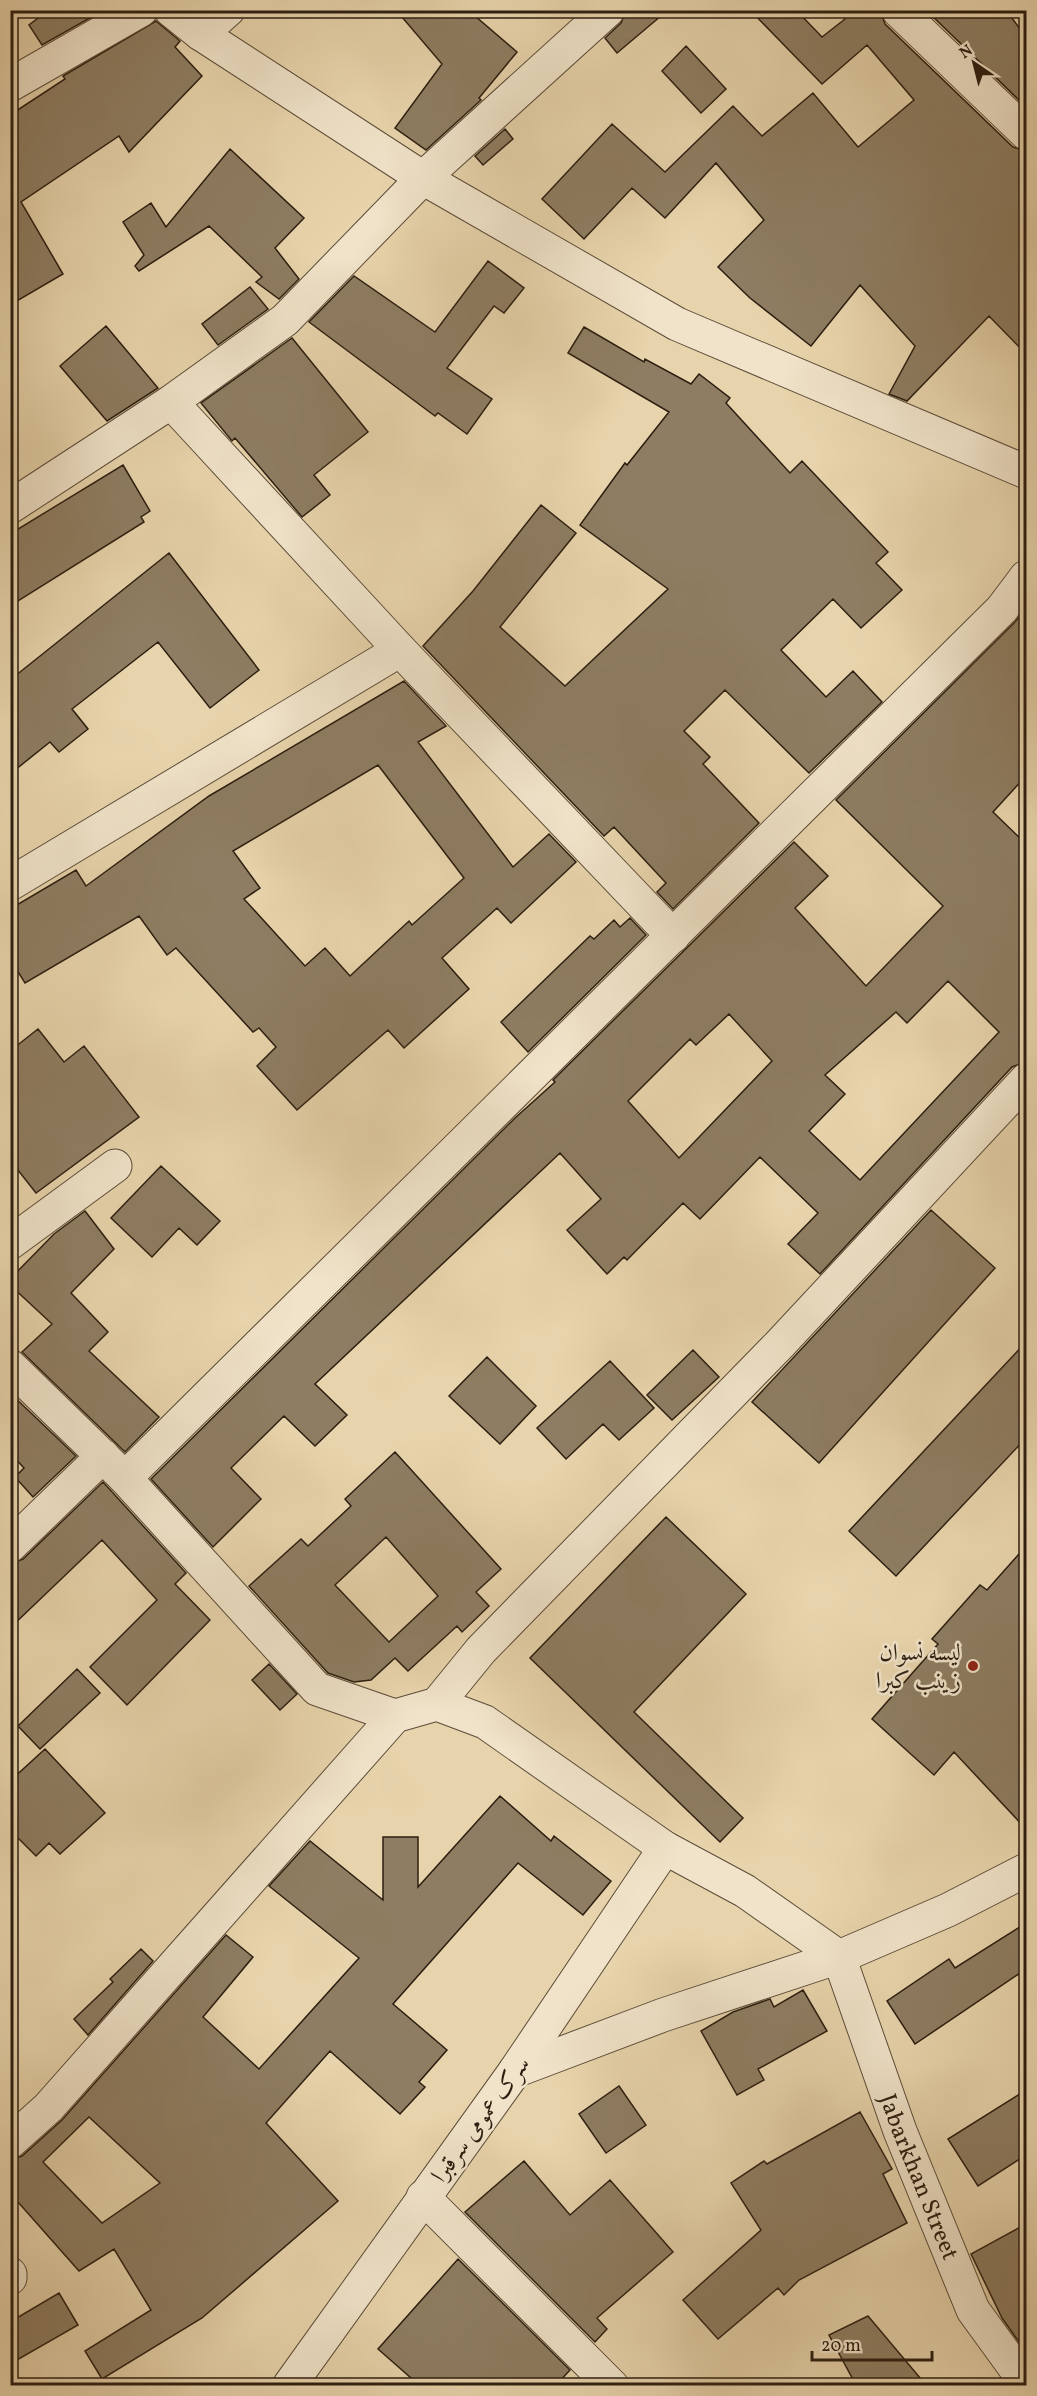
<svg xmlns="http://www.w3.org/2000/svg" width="1037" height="2396" viewBox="0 0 1037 2396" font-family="Vollkorn,Amiri,serif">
	<rect width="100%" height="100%" fill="#e8d4ac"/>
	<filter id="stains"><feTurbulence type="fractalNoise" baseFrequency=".00333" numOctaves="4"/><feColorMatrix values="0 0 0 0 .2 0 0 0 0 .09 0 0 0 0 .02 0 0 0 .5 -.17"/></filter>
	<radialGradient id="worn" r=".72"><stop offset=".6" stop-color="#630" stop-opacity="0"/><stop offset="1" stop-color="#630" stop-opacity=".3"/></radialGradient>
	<path fill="#8e7d62" stroke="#2c1e11" stroke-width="1.5" fill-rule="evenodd" d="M 49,10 L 94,10 L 97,14 L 42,45 L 29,25 Z
		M 396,10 L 468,10 L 517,52 L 479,98 L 481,100 L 426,150 L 395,128 L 442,64 Z
		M 626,10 L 668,10 L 617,53 L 605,38 L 621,23 Z
		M 750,10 L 796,10 L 822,37 L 845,19 L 837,10 L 880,10 L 885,24 L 1013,147 L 1026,151 L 1026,354 L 989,316 L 907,401 L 889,394 L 915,346 L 860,285 L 811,346 L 750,298 L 718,267 L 764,220 L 716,163 L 665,218 L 632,188 L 584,239 L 542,199 L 612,124 L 665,172 L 733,106 L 762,136 L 813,93 L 858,147 L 914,100 L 867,45 L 822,84 Z
		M 926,10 L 1006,10 L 1026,37 L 1026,102 L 1023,104 Z
		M 156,21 L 180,41 L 175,47 L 202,76 L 129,152 L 119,136 L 21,202 L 63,274 L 10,305 L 10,115 L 65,79 L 63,76 Z
		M 686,46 L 726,89 L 701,113 L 662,71 Z
		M 505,129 L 513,139 L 483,165 L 475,156 Z
		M 230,149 L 304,218 L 275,248 L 299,279 L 279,299 L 256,282 L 262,277 L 209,226 L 139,271 L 135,266 L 144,255 L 123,222 L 151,203 L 166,227 Z
		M 488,261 L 524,288 L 504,313 L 494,306 L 447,368 L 492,399 L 467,434 L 438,413 L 435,416 L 309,322 L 354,276 L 435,332 Z
		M 250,287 L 268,309 L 218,345 L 202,324 Z
		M 106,326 L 158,388 L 107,421 L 60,366 Z
		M 584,327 L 644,362 L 645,359 L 691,384 L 699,374 L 730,398 L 726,403 L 790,473 L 802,461 L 888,552 L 876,563 L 902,590 L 861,628 L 833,599 L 781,650 L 826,697 L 853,671 L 882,702 L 809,773 L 725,690 L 684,731 L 710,757 L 703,764 L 759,823 L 673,909 L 657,892 L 666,883 L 614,827 L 604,836 L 423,646 L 473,591 L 541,505 L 576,533 L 500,627 L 565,686 L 668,589 L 580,525 L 625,463 L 627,465 L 669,412 L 568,353 Z
		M 292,338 L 368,432 L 314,475 L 330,495 L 302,517 L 235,438 L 232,441 L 201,403 Z
		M 123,465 L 150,511 L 141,517 L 144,522 L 10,606 L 10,534 Z
		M 169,553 L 259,670 L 210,708 L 158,642 L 72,709 L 88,729 L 59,752 L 50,742 L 10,774 L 10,680 Z
		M 1026,608 L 1026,776 L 993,812 L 1026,844 L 1026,1062 L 1012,1067 L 820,1274 L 788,1244 L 818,1213 L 760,1157 L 700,1219 L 683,1203 L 627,1260 L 624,1257 L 607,1274 L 567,1230 L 601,1199 L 560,1153 L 315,1384 L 347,1415 L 315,1446 L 284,1416 L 231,1468 L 261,1499 L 213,1547 L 151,1479 L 515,1118 L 555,1082 L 553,1080 L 794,842 L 828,876 L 795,908 L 866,986 L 943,906 L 836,800 L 1015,622 ZM 948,981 L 999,1032 L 860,1180 L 809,1131 L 845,1094 L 825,1075 L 896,1012 L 907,1023 ZM 729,1014 L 772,1061 L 679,1158 L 628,1101 L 690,1039 L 696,1045 Z
		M 404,681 L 446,726 L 418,742 L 513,867 L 549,834 L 576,862 L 511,923 L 497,908 L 442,958 L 469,989 L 404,1048 L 388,1030 L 297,1110 L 257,1066 L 276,1047 L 259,1028 L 253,1032 L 176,948 L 167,955 L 139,916 L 25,983 L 10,959 L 10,909 L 76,870 L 86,886 L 209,796 ZM 378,765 L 464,878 L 412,925 L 409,921 L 350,976 L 325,948 L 305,966 L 244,899 L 260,888 L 233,851 Z
		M 630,918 L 646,935 L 528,1052 L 501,1022 L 590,936 L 594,939 L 614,920 L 620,927 Z
		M 38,1029 L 64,1062 L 84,1046 L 139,1117 L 36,1193 L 10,1160 L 10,1051 Z
		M 161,1166 L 220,1221 L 197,1245 L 179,1228 L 152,1257 L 111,1218 Z
		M 931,1210 L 995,1268 L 819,1463 L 752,1402 Z
		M 85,1211 L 114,1249 L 71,1293 L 108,1332 L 89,1351 L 159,1417 L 125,1452 L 22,1352 L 52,1324 L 10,1285 L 10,1279 L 54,1234 Z
		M 1026,1342 L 1026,1438 L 896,1576 L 849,1531 Z
		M 693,1350 L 719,1377 L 672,1420 L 647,1395 Z
		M 487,1357 L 536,1406 L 500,1444 L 449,1396 Z
		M 610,1361 L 654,1408 L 619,1440 L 603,1424 L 566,1459 L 537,1428 Z
		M 10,1393 L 76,1456 L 33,1497 L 15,1477 L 24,1468 L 10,1453 Z
		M 395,1452 L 501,1569 L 476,1592 L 489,1606 L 462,1632 L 457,1626 L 408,1671 L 395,1658 L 371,1680 L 354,1682 L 328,1673 L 249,1586 L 301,1539 L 308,1546 L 351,1506 L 345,1499 ZM 386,1537 L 438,1596 L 389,1642 L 335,1585 Z
		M 103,1482 L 186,1573 L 175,1584 L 210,1620 L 127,1705 L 90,1667 L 157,1600 L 102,1540 L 10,1628 L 10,1564 L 23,1559 Z
		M 666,1517 L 746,1594 L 634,1712 L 743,1818 L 720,1842 L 530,1658 Z
		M 1026,1546 L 1026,1829 L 954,1752 L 934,1775 L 872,1719 L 938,1644 L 932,1639 L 980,1585 L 987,1590 Z
		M 269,1664 L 297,1694 L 280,1710 L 252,1680 Z
		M 77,1669 L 100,1693 L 40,1749 L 18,1726 Z
		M 45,1749 L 105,1813 L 60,1854 L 49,1843 L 36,1856 L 10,1830 L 10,1781 Z
		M 500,1796 L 551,1841 L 554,1836 L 611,1881 L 583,1915 L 518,1863 L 393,2004 L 447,2050 L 419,2082 L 425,2087 L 400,2114 L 330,2051 L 266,2123 L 338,2201 L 202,2318 L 102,2379 L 85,2351 L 151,2310 L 114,2249 L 79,2271 L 10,2193 L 10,2160 L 22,2156 L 62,2120 L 226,1935 L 253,1957 L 203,2017 L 259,2069 L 359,1958 L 269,1886 L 310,1841 L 383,1900 L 383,1837 L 418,1837 L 418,1887 ZM 89,2117 L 160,2183 L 102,2223 L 43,2162 Z
		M 1026,1923 L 1026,1969 L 915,2044 L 887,2001 L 949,1959 L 955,1968 Z
		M 141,1949 L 153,1961 L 88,2035 L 74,2019 L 113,1982 L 110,1979 Z
		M 803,1990 L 827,2031 L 758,2069 L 764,2080 L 737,2095 L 701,2031 L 733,2012 L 770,1999 L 774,2007 Z
		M 619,2086 L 646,2125 L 606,2153 L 579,2114 Z
		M 1026,2090 L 1026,2155 L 978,2186 L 948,2139 Z
		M 860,2112 L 892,2169 L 883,2174 L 907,2223 L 799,2280 L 784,2295 L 778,2288 L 718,2339 L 683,2300 L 761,2230 L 731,2183 L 764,2161 L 767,2164 Z
		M 524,2161 L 570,2215 L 610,2180 L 673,2252 L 597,2318 L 607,2329 L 595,2342 L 465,2212 Z
		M 1026,2224 L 1026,2352 L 1002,2318 L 971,2254 Z
		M 458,2259 L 570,2370 L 556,2385 L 419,2385 L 378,2349 Z
		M 59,2293 L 78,2325 L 10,2364 L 10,2322 Z
		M 868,2316 L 926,2385 L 856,2385 L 829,2335 Z"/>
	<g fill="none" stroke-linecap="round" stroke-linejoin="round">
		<defs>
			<g id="street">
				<path d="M 171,10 L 201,34 L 423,178 L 677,324 L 1026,472"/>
				<path d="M 898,10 L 1026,133"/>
				<path d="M 201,34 L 228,10"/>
				<path d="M 10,85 L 141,10"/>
				<path d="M 171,402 L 400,650 L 673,936"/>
				<path d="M 10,507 L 171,402 L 285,320 L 423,178 L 608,10"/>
				<path d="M 10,884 L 400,650"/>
				<path d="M 10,1243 L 115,1166"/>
				<path d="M 10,1366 L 125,1478 L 317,1689 L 395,1716"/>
				<path d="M 125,1478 L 1002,609 L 1026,577"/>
				<path d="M 10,1546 L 103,1456"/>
				<path d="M 437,1704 L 481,1650 L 780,1344 L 1026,1080"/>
				<path id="s1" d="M 839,1957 L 900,2131 L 973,2310 L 1026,2383"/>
				<path d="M 515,2071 L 663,2015 L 839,1957 L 948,1910 L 1026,1870"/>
				<path d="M 10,2142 L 48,2108 L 395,1716 L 437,1704 L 485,1722 L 665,1848 L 745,1891 L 839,1957"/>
				<path d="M 423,2197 L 612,2386"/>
				<path d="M 10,2274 L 10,2278"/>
				<path d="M 289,2386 L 515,2071 L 665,1848"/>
			</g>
		</defs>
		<use href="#street" stroke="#5b4c38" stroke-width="35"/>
		<use href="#street" stroke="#f0e3c9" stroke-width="33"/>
	</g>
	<circle fill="#8f2418" stroke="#f0e3c9" stroke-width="2" cx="973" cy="1666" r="6"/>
	<g text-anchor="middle" stroke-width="5" stroke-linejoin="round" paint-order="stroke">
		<g font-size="24" fill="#2c1e11" stroke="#f0e3c9" text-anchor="end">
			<text x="961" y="1660">لیسه نسوان<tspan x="961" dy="28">زینب کبرا</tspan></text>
		</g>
		<g font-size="24" fill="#2c1e11" stroke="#f0e3c9">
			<text transform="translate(480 2119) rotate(-54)" y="8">سرک عمومی سرقبرا</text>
			<text dy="8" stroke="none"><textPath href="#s1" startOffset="234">Jabarkhan Street</textPath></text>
		</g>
	</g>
	<rect width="1037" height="2396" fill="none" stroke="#e8d4ac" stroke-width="36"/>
	<rect x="12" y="12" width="1013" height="2372" fill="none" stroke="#2c1e11" stroke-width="3"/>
	<rect x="18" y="18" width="1001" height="2360" fill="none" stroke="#2c1e11" stroke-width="1.5"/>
	<g transform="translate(974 63) rotate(325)" stroke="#f0e3c9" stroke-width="4.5" paint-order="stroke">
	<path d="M0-4.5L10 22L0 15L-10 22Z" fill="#2c1e11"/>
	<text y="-9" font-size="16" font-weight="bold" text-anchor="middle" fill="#2c1e11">N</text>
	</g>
	<path d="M812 2351v9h120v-9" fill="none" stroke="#2c1e11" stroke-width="3"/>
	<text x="821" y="2351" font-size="18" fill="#2c1e11" stroke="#f0e3c9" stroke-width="4.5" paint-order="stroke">20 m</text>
	<rect width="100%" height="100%" filter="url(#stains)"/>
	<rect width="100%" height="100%" fill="url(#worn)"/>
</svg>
